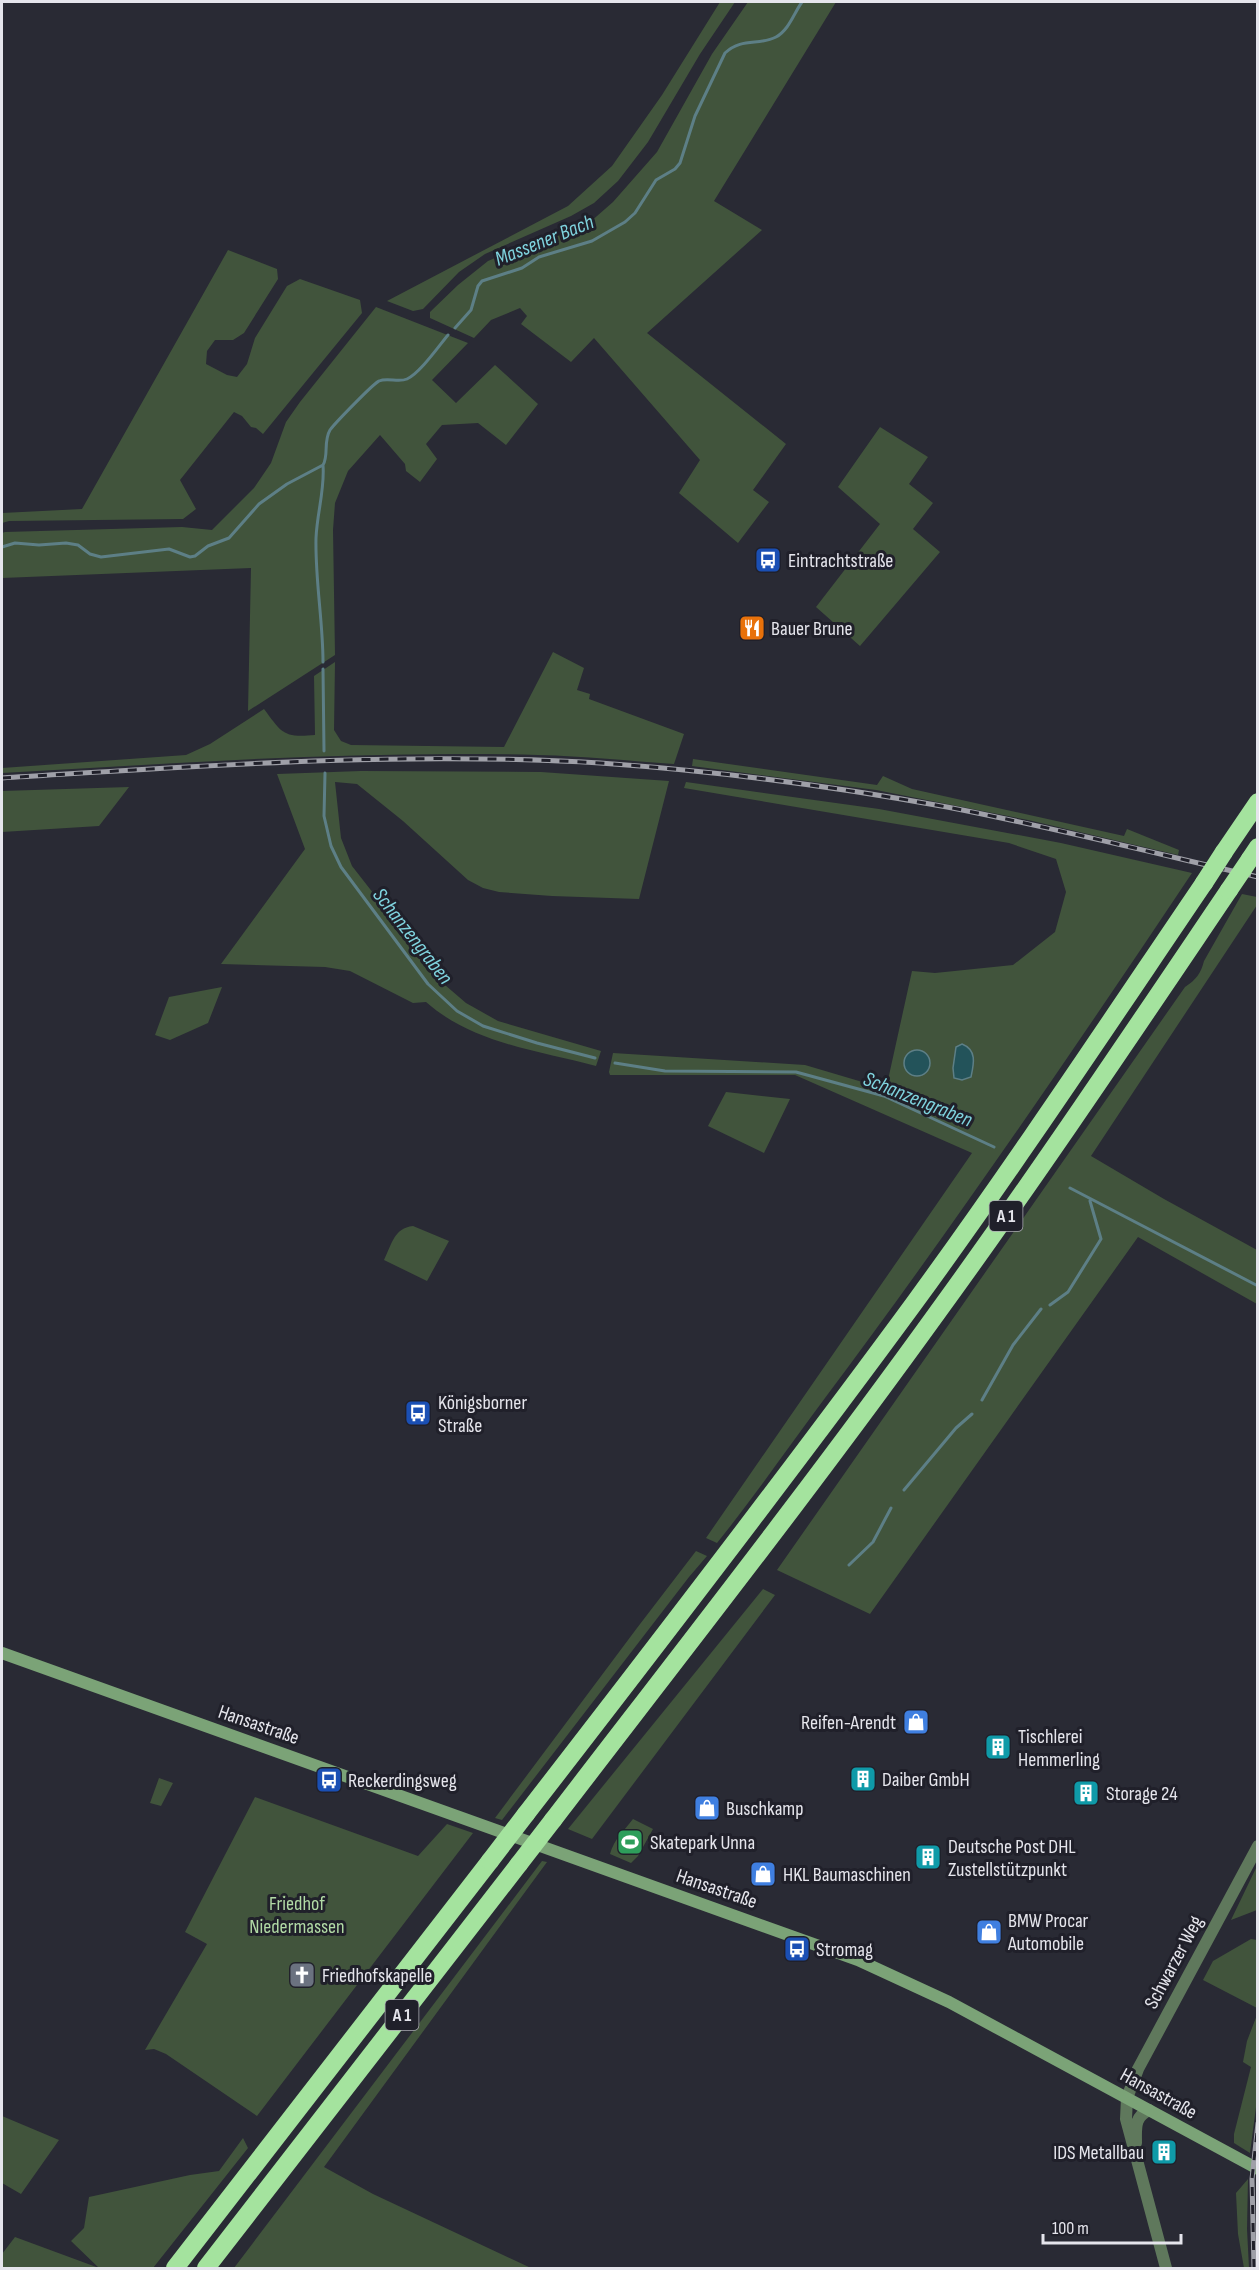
<svg xmlns="http://www.w3.org/2000/svg" width="1259" height="2270" viewBox="0 0 1259 2270" font-family="'Sofia Sans Condensed',sans-serif">
	<rect width="100%" height="100%" fill="#292a34"/>
	<path fill="#41543c" d="M 720,2 L 735,2 L 700,54 L 648,142 L 618,181 L 594,203 L 571,216 L 485,254 L 459,272 L 423,309 L 413,311 L 387,301 L 568,206 L 612,166 L 662,95 Z
		M 748,2 L 836,2 L 714,201 L 762,230 L 647,333 L 786,444 L 753,490 L 769,502 L 738,543 L 679,493 L 700,460 L 594,338 L 571,362 L 521,324 L 527,316 L 520,308 L 491,320 L 474,338 L 430,318 L 430,312 L 458,285 L 488,261 L 549,235 L 589,223 L 613,202 L 657,152 L 712,54 Z
		M 228,250 L 277,269 L 278,279 L 244,333 L 233,340 L 215,340 L 207,351 L 206,364 L 227,375 L 237,377 L 247,364 L 255,338 L 287,286 L 300,279 L 360,300 L 362,313 L 263,434 L 256,428 L 251,427 L 242,416 L 234,412 L 180,480 L 196,509 L 183,519 L 9,521 L 2,523 L 2,513 L 82,509 Z
		M 376,307 L 468,343 L 432,380 L 456,403 L 495,365 L 538,404 L 506,445 L 478,423 L 442,425 L 426,444 L 437,459 L 420,482 L 406,471 L 405,464 L 380,435 L 348,471 L 335,503 L 333,530 L 335,655 L 248,711 L 251,568 L 2,578 L 2,533 L 5,532 L 182,527 L 212,530 L 254,488 L 271,463 L 286,422 L 300,402 Z
		M 880,427 L 928,457 L 909,484 L 933,503 L 913,529 L 940,552 L 860,646 L 816,607 L 880,524 L 838,487 Z
		M 553,652 L 584,668 L 577,690 L 590,694 L 589,699 L 684,734 L 674,764 C 629,761 584,756 538,755 C 359,750 180,763 2,773 L 2,768 L 186,755 L 210,744 L 264,709 C 282,733 283,738 315,735 L 314,676 L 335,662 L 334,730 L 341,741 L 351,745 L 504,747 Z
		M 693,759 L 877,785 L 883,776 L 912,789 L 1124,836 L 1127,829 L 1179,850 L 1178,855 L 1028,820 L 876,790 L 692,766 Z
		M 361,771 L 541,772 L 669,781 L 639,899 L 552,896 L 499,892 L 483,888 L 468,880 L 403,821 L 357,784 L 335,782 L 341,838 L 352,866 L 445,985 L 466,1003 L 498,1021 L 601,1051 L 596,1066 C 539,1051 472,1043 426,1002 L 413,1003 L 350,971 L 325,967 L 221,964 L 305,849 L 277,774 Z
		M 686,782 L 879,809 L 1061,843 L 1192,873 C 1073,1051 953,1227 825,1398 C 789,1446 755,1496 717,1543 L 706,1538 L 972,1153 L 795,1075 L 610,1075 L 609,1072 L 613,1053 L 805,1065 L 886,1089 L 912,971 L 935,973 L 1013,965 L 1055,932 L 1066,892 L 1056,859 L 1009,843 L 684,788 Z
		M 129,787 L 99,826 L 2,832 L 2,791 Z
		M 1242,894 L 1257,897 L 1257,905 L 1091,1156 L 1164,1199 L 1257,1250 L 1257,1304 L 1138,1237 L 870,1614 L 777,1570 L 1185,987 C 1196,980 1201,973 1204,961 Z
		M 222,987 L 208,1023 L 170,1040 L 155,1035 L 169,997 Z
		M 726,1092 L 790,1099 L 764,1153 L 708,1126 Z
		M 413,1226 L 449,1241 L 427,1281 L 384,1260 C 392,1244 394,1228 413,1226 Z
		M 696,1551 L 707,1556 L 689,1577 L 502,1820 L 495,1818 L 637,1628 Z
		M 763,1589 L 775,1595 L 592,1839 L 568,1829 Z
		M 159,1778 L 173,1783 L 161,1806 L 150,1803 Z
		M 255,1797 L 418,1856 L 447,1824 L 473,1833 L 257,2116 L 166,2054 L 154,2049 L 145,2050 L 207,1944 L 185,1932 Z
		M 633,1819 L 653,1829 L 638,1856 L 631,1863 L 610,1854 C 614,1839 624,1831 633,1819 Z
		M 542,1861 L 547,1862 L 324,2167 L 373,2194 L 531,2268 L 234,2268 Z
		M 1257,1866 L 1257,1910 L 1231,1920 Z
		M 1251,1939 L 1257,1940 L 1257,2008 L 1203,1980 L 1213,1961 Z
		M 1257,2015 L 1258,2092 L 1250,2153 L 1234,2143 L 1234,2134 L 1251,2067 L 1243,2062 L 1247,2041 Z
		M 2,2116 L 59,2140 L 21,2194 L 2,2183 Z
		M 243,2138 L 248,2148 L 153,2268 L 2,2268 L 2,2254 L 15,2237 L 99,2268 L 71,2241 L 84,2228 L 89,2197 L 190,2175 L 219,2171 Z
		M 1248,2179 L 1247,2229 L 1249,2268 L 1244,2268 L 1238,2234 L 1236,2193 Z"/>
	<path fill="#23535a" stroke="#5d7f86" stroke-width="1.5" d="M 962,1044 C 977,1050 974,1063 971,1077 L 962,1080 L 954,1078 L 953,1068 L 956,1047 Z
		M904 1063a13 13 0 1 1 26 0a13 13 0 1 1-26 0Z"/>
	<g fill="none" stroke-linecap="round" stroke-linejoin="round">
		<path stroke="#5d7f86" stroke-width="3" d="M 455,328 L 471,310 L 478,286 L 482,281 L 522,268 L 539,257 L 592,241 L 625,222 L 635,213 L 656,180 L 675,169 L 680,163 L 695,116 L 725,53 C 742,37 759,46 776,37 C 789,30 794,13 802,2
			M 2,547 L 15,543 L 39,545 L 66,543 L 78,545 L 90,554 L 101,557 L 169,549 L 190,557 L 195,556 L 208,546 L 229,538 L 259,504 L 287,484 L 323,465 C 329,455 323,442 330,430 C 335,423 374,383 379,381 C 388,377 398,383 407,379 C 420,373 438,347 448,335
			M 323,662 C 323,621 315,580 316,538 C 317,513 325,489 323,465
			M 323,669 L 324,751
			M 325,773 L 324,816 L 331,846 L 341,867 L 428,984 L 457,1011 L 483,1026 L 537,1043 L 595,1058
			M 615,1063 L 665,1071 L 796,1072 L 884,1096 L 994,1147
			M 1070,1188 L 1258,1286
			M 1050,1305 L 1068,1292 L 1101,1239 L 1090,1201
			M 982,1400 L 1013,1345 L 1041,1309
			M 904,1490 L 956,1428 L 972,1414
			M 849,1565 L 873,1542 L 891,1508"/>
		<path stroke="#5f785c" stroke-width="12" d="M 1136,2143 C 1136,2128 1134,2117 1149,2110
			M 1166,2268 L 1126,2119 L 1127,2098 L 1138,2069 L 1258,1846"/>
		<path stroke="#7ba377" stroke-width="12" d="M 2,1653 L 858,1960 L 949,2002 L 1258,2169"/>
		<path stroke="#a4e39e" stroke-width="18" d="M 1224,852 L 1258,802
			M 1250,859 L 1258,847
			M 526,1814 C 657,1645 788,1475 915,1302 C 1015,1165 1109,1023 1204,883
			M 553,1820 C 682,1652 813,1485 937,1313 C 1038,1174 1133,1032 1229,890
			M 175,2268 L 490,1861
			M 206,2268 L 519,1864"/>
		<defs>
			<path id="rail" d="M 2,778 C 201,766 400,751 600,763 C 716,771 832,786 947,807 C 1051,827 1154,853 1258,877
				M 1254,2268 L 1252,2179 L 1258,2123"/>
		</defs>
		<use href="#rail" stroke="#9fa0a8" stroke-width="5"/>
		<use href="#rail" stroke="#20202a" stroke-width="3" stroke-dasharray="9" stroke-linecap="butt"/>
		<path stroke="#a4e39e" stroke-width="18" d="M 1204,883 L 1224,852
			M 1229,890 L 1250,859
			M 490,1861 L 526,1814
			M 519,1864 L 553,1820"/>
	</g>
	<defs>
		<symbol id="bus-square" viewBox="-11 -11 22 22"><rect x="-9" y="-9" width="18" height="18" rx="4" fill="#1a4fb4" stroke="#20202a"/><path d="M-5-6H5V4H4V6H2V4H-2V6H-4V4H-5ZM-3.5-4V0h7V-4ZM-3.5 1.2v1.5H-2V1.2ZM2 1.2v1.5H3.5V1.2Z" fill="#fff"/></symbol>
		<symbol id="restaurant-square" viewBox="-11 -11 22 22"><rect x="-9" y="-9" width="18" height="18" rx="4" fill="#e8710a" stroke="#20202a"/><path d="M-5-6h1v4h1v-4h1v4h1v-4h1v5L-1.5 .5V6h-2V.5L-5-1ZM5-6V6H3V1.5H1.5Q1.5-4 5-6Z" fill="#fff"/></symbol>
		<symbol id="shop-square" viewBox="-11 -11 22 22"><rect x="-9" y="-9" width="18" height="18" rx="4" fill="#3f7fe0" stroke="#20202a"/><path d="M-5-2.5h2.3a2.7 3.5 0 0 1 5.4 0H5L5.5 6h-11ZM-1.5-2.5h3a1.5 2.3 0 0 0-3 0Z" fill="#fff"/></symbol>
		<symbol id="building-square" viewBox="-11 -11 22 22"><rect x="-9" y="-9" width="18" height="18" rx="4" fill="#0f9aa8" stroke="#20202a"/><path d="M-4-6H4V6H1V3H-1V6H-4ZM-2.5-4.3h1.7v1.8h-1.7ZM.8-4.3h1.7v1.8H.8ZM-2.5-1h1.7V.8h-1.7ZM.8-1h1.7V.8H.8Z" fill="#fff"/></symbol>
		<symbol id="stadium-square" viewBox="-11 -11 22 22"><rect x="-9" y="-9" width="18" height="18" rx="4" fill="#2e9e5b" stroke="#20202a"/><path d="M0-5a6.5 5 0 1 0 0 10a6.5 5 0 1 0 0-10ZM-3.5-1.8h7v3.6h-7Z" fill="#fff"/></symbol>
		<symbol id="church-square" viewBox="-11 -11 22 22"><rect x="-9" y="-9" width="18" height="18" rx="4" fill="#6b7280" stroke="#20202a"/><path d="M-1.2-6h2.4v3.5h3.3v2.4h-3.3V6h-2.4V-.1h-3.3v-2.4h3.3Z" fill="#fff"/></symbol>
	</defs>
	<g fill-rule="evenodd">
		<use href="#bus-square" x="753" y="545" width="30" height="30"/>
		<use href="#restaurant-square" x="737" y="613" width="30" height="30"/>
		<use href="#bus-square" x="403" y="1398" width="30" height="30"/>
		<use href="#shop-square" x="901" y="1707" width="30" height="30"/>
		<use href="#building-square" x="983" y="1732" width="30" height="30"/>
		<use href="#building-square" x="848" y="1764" width="30" height="30"/>
		<use href="#bus-square" x="314" y="1765" width="30" height="30"/>
		<use href="#building-square" x="1071" y="1778" width="30" height="30"/>
		<use href="#shop-square" x="692" y="1793" width="30" height="30"/>
		<use href="#stadium-square" x="615" y="1827" width="30" height="30"/>
		<use href="#building-square" x="913" y="1842" width="30" height="30"/>
		<use href="#shop-square" x="748" y="1859" width="30" height="30"/>
		<use href="#shop-square" x="974" y="1917" width="30" height="30"/>
		<use href="#bus-square" x="782" y="1934" width="30" height="30"/>
		<use href="#church-square" x="287" y="1960" width="30" height="30"/>
		<use href="#building-square" x="1149" y="2137" width="30" height="30"/>
	</g>
	<g text-anchor="middle" stroke-width="6" stroke-linejoin="round" paint-order="stroke">
		<g fill="#20202a" stroke="#aaaab2" stroke-width="1.5">
			<rect x="989.5" y="1201" width="33" height="30" rx="4.5"/>
			<rect x="385.5" y="2000" width="33" height="30" rx="4.5"/>
		</g>
		<g font-size="18" font-weight="bold" fill="#e5e5ec">
			<text x="1006" y="1222">A 1</text>
			<text x="402" y="2021">A 1</text>
		</g>
		<g font-size="20" fill="#e5e5ec" stroke="#20202a" text-anchor="start">
			<text x="788" y="567">Eintrachtstraße</text>
			<text x="771" y="635">Bauer Brune</text>
			<text x="438" y="1409">Königsborner<tspan x="438" dy="23">Straße</tspan></text>
			<text x="896" y="1729" text-anchor="end">Reifen-Arendt</text>
			<text x="1018" y="1743">Tischlerei<tspan x="1018" dy="23">Hemmerling</tspan></text>
			<text x="882" y="1786">Daiber GmbH</text>
			<text x="348" y="1787">Reckerdingsweg</text>
			<text x="1106" y="1800">Storage 24</text>
			<text x="726" y="1815">Buschkamp</text>
			<text x="650" y="1849">Skatepark Unna</text>
			<text x="948" y="1853">Deutsche Post DHL<tspan x="948" dy="23">Zustellstützpunkt</tspan></text>
			<text x="783" y="1881">HKL Baumaschinen</text>
			<text x="1008" y="1927">BMW Procar<tspan x="1008" dy="23">Automobile</tspan></text>
			<text x="816" y="1956">Stromag</text>
			<text x="322" y="1982">Friedhofskapelle</text>
			<text x="1144" y="2159" text-anchor="end">IDS Metallbau</text>
		</g>
		<g font-size="20" fill="#e5e5ec" stroke="#20202a">
			<text transform="translate(259 1724) rotate(19)" y="7">Hansastraße</text>
			<text transform="translate(717 1888) rotate(19)" y="7">Hansastraße</text>
			<text transform="translate(1173 1962) rotate(-62)" y="7">Schwarzer Weg</text>
			<text transform="translate(1159 2093) rotate(29)" y="7">Hansastraße</text>
		</g>
		<g font-size="20" fill="#b1daa5" stroke="#20202a">
			<text x="297" y="1910">Friedhof<tspan x="297" dy="23">Niedermassen</tspan></text>
		</g>
		<g font-size="21" font-style="italic" fill="#7fd3de" stroke="#20202a">
			<text transform="translate(544 240) rotate(-22)" y="7">Massener Bach</text>
			<text transform="translate(413 936) rotate(52)" y="7">Schanzengraben</text>
			<text transform="translate(918 1099) rotate(22)" y="7">Schanzengraben</text>
		</g>
	</g>
	<rect width="1259" height="2270" fill="none" stroke="#e5e5ec" stroke-width="6"/>
	<path d="M1043 2234v9h138v-9" fill="none" stroke="#e5e5ec" stroke-width="3"/>
	<text x="1052" y="2234" font-size="18" fill="#e5e5ec" stroke="#20202a" stroke-width="4.5" paint-order="stroke">100 m</text>
</svg>
